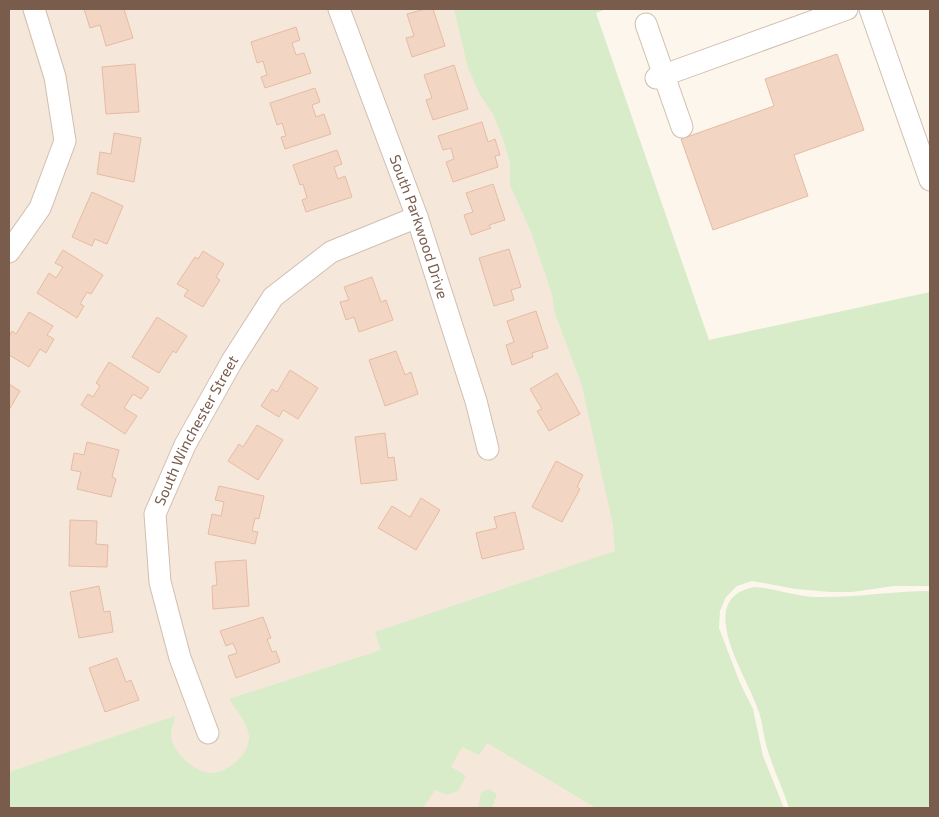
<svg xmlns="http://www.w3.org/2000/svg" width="939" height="817" viewBox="0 0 939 817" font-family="'Exo 2',sans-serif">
	<rect width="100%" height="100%" fill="#fdf6ec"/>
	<path fill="#f5e8da" d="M 9,9 L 464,9 L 731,808 L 9,808 Z"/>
	<path fill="#d8ecc9" d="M 454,9 L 606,9 L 596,13 L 709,340 L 930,292 L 930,586 L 894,586 L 852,592 L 830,592 L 796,589 L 752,581 L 737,586 L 726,597 L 720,611 L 719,628 L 740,683 L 753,709 L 763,756 L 784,808 L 596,808 L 487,743 L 479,755 L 462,747 L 451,767 L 466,776 L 458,791 L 447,795 L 435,790 L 423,808 L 9,808 L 9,772 L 175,716 C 174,722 171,729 171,735 C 172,752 194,772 211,773 C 228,773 250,754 249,736 C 247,722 236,710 229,699 L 381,650 L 375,632 L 615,551 L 613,525 L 582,386 L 554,311 L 552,294 L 531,232 L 510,185 L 510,163 L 503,139 L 493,114 L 480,95 L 468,68 Z
		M 754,587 C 774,588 794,596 815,597 C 854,598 891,591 930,591 L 930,806 L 922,808 L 789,808 C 783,789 774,771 768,751 C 763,737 763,721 757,707 C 747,676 693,599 754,587 Z
		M 489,789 L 497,794 L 492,808 L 478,808 L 481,793 Z"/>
	<path fill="#f3d5c3" stroke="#e6bba3" d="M 84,9 L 124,9 L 133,38 L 106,46 L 100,25 L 90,28 Z
		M 425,9 L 433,9 L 445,46 L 412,57 L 406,38 L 414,36 L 407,14 Z
		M 296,27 L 300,40 L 292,43 L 296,55 L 304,53 L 311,73 L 265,88 L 261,77 L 267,75 L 263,61 L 257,63 L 251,42 Z
		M 837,54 L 864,130 L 794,155 L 808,196 L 713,230 L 681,139 L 774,106 L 765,79 Z
		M 135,64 L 139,112 L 106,114 L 102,67 Z
		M 454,65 L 468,109 L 433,120 L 426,100 L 432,98 L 424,75 Z
		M 315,88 L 320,102 L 312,105 L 316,117 L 324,114 L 331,134 L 285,149 L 281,137 L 286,136 L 282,123 L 277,125 L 270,103 Z
		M 482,122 L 488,142 L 495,139 L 500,155 L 495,156 L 498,167 L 453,182 L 446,162 L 454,159 L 451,148 L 443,150 L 438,136 Z
		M 114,133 L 141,138 L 134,182 L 97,174 L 100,152 L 111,154 Z
		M 337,150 L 342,164 L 334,167 L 338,179 L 345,176 L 352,197 L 306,212 L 302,200 L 307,198 L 303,184 L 300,185 L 293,165 Z
		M 493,184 L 505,220 L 489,225 L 491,228 L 471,235 L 464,215 L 473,212 L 466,193 Z
		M 92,192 L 123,206 L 107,244 L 95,239 L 92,246 L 72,237 Z
		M 509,249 L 521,287 L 511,290 L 514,300 L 494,306 L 479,258 Z
		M 63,250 L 103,275 L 91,294 L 87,292 L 80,304 L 84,306 L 77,318 L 37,293 L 49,273 L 56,278 L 63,267 L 55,263 Z
		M 203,251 L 224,264 L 216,277 L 220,280 L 203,307 L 184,296 L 188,290 L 177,284 L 195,257 L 198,259 Z
		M 372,277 L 381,302 L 386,300 L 393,320 L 359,332 L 354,317 L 346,320 L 340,302 L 349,300 L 344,287 Z
		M 536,311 L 548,348 L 532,353 L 533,357 L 512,365 L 506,345 L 514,342 L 507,321 Z
		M 29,312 L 53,326 L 47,335 L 54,339 L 46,353 L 40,349 L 29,367 L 9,355 L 9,337 L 12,331 L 16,334 Z
		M 157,317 L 187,336 L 176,353 L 173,351 L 159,373 L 132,357 Z
		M 396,351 L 405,375 L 411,372 L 418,394 L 385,406 L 369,360 Z
		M 109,362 L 149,388 L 141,399 L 133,394 L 124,408 L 137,416 L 125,434 L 81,405 L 88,394 L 93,397 L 100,386 L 96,383 Z
		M 290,370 L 318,388 L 298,419 L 283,410 L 279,417 L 261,406 L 272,389 L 277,392 Z
		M 557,373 L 580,414 L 549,431 L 537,411 L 542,409 L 530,389 Z
		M 9,384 L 20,391 L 9,410 Z
		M 257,425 L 283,440 L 258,480 L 228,461 L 239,444 L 243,447 Z
		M 385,433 L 388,458 L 394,457 L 397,480 L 361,484 L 355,437 Z
		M 87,442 L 119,450 L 112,477 L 116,479 L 111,497 L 77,489 L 81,472 L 71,470 L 74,453 L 84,455 Z
		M 556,461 L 583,475 L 577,487 L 580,489 L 562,522 L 532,507 Z
		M 219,486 L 264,496 L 259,519 L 255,518 L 252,531 L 258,532 L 255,544 L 208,534 L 212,514 L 221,516 L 224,502 L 215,500 Z
		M 421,498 L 440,510 L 416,550 L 378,528 L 392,506 L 410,517 Z
		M 515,512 L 524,549 L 482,559 L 476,533 L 497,528 L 494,517 Z
		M 70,520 L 97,521 L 96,544 L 108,545 L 107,567 L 69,566 Z
		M 246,560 L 249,606 L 213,609 L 212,586 L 217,585 L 215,562 Z
		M 99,586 L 104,612 L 110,611 L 113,632 L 79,638 L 70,592 Z
		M 263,617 L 271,638 L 267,639 L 272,652 L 276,651 L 280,662 L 236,678 L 228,656 L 237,653 L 233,643 L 226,646 L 220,631 Z
		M 117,658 L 126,682 L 131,680 L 139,700 L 105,712 L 89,668 Z"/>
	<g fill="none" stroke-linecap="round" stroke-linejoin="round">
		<defs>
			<g id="minor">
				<path id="s1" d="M 339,9 L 417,217 L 476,401 L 488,449"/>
				<path d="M 870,9 L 930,180"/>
				<path d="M 646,24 L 682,127"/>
				<path d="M 656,78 L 847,9"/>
				<path d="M 9,252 L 40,208 L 65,141 L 55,77 L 34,9"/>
				<path id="s2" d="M 208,733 L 180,658 L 160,582 L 155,514 L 185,445 L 232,361 L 273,297 L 331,252 L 417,217"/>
			</g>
		</defs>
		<use href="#minor" stroke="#d1beb0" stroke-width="23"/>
		<use href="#minor" stroke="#fff" stroke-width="21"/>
	</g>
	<g text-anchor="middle" stroke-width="4.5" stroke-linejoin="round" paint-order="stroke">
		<g font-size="15" fill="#7a5c4d" stroke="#fffaf3">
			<text dy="5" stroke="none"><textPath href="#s1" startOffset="232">South Parkwood Drive</textPath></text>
			<text dy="5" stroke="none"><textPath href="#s2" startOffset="320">South Winchester Street</textPath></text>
		</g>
	</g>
	<rect width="939" height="817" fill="none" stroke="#7a5c4d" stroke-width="20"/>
</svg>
